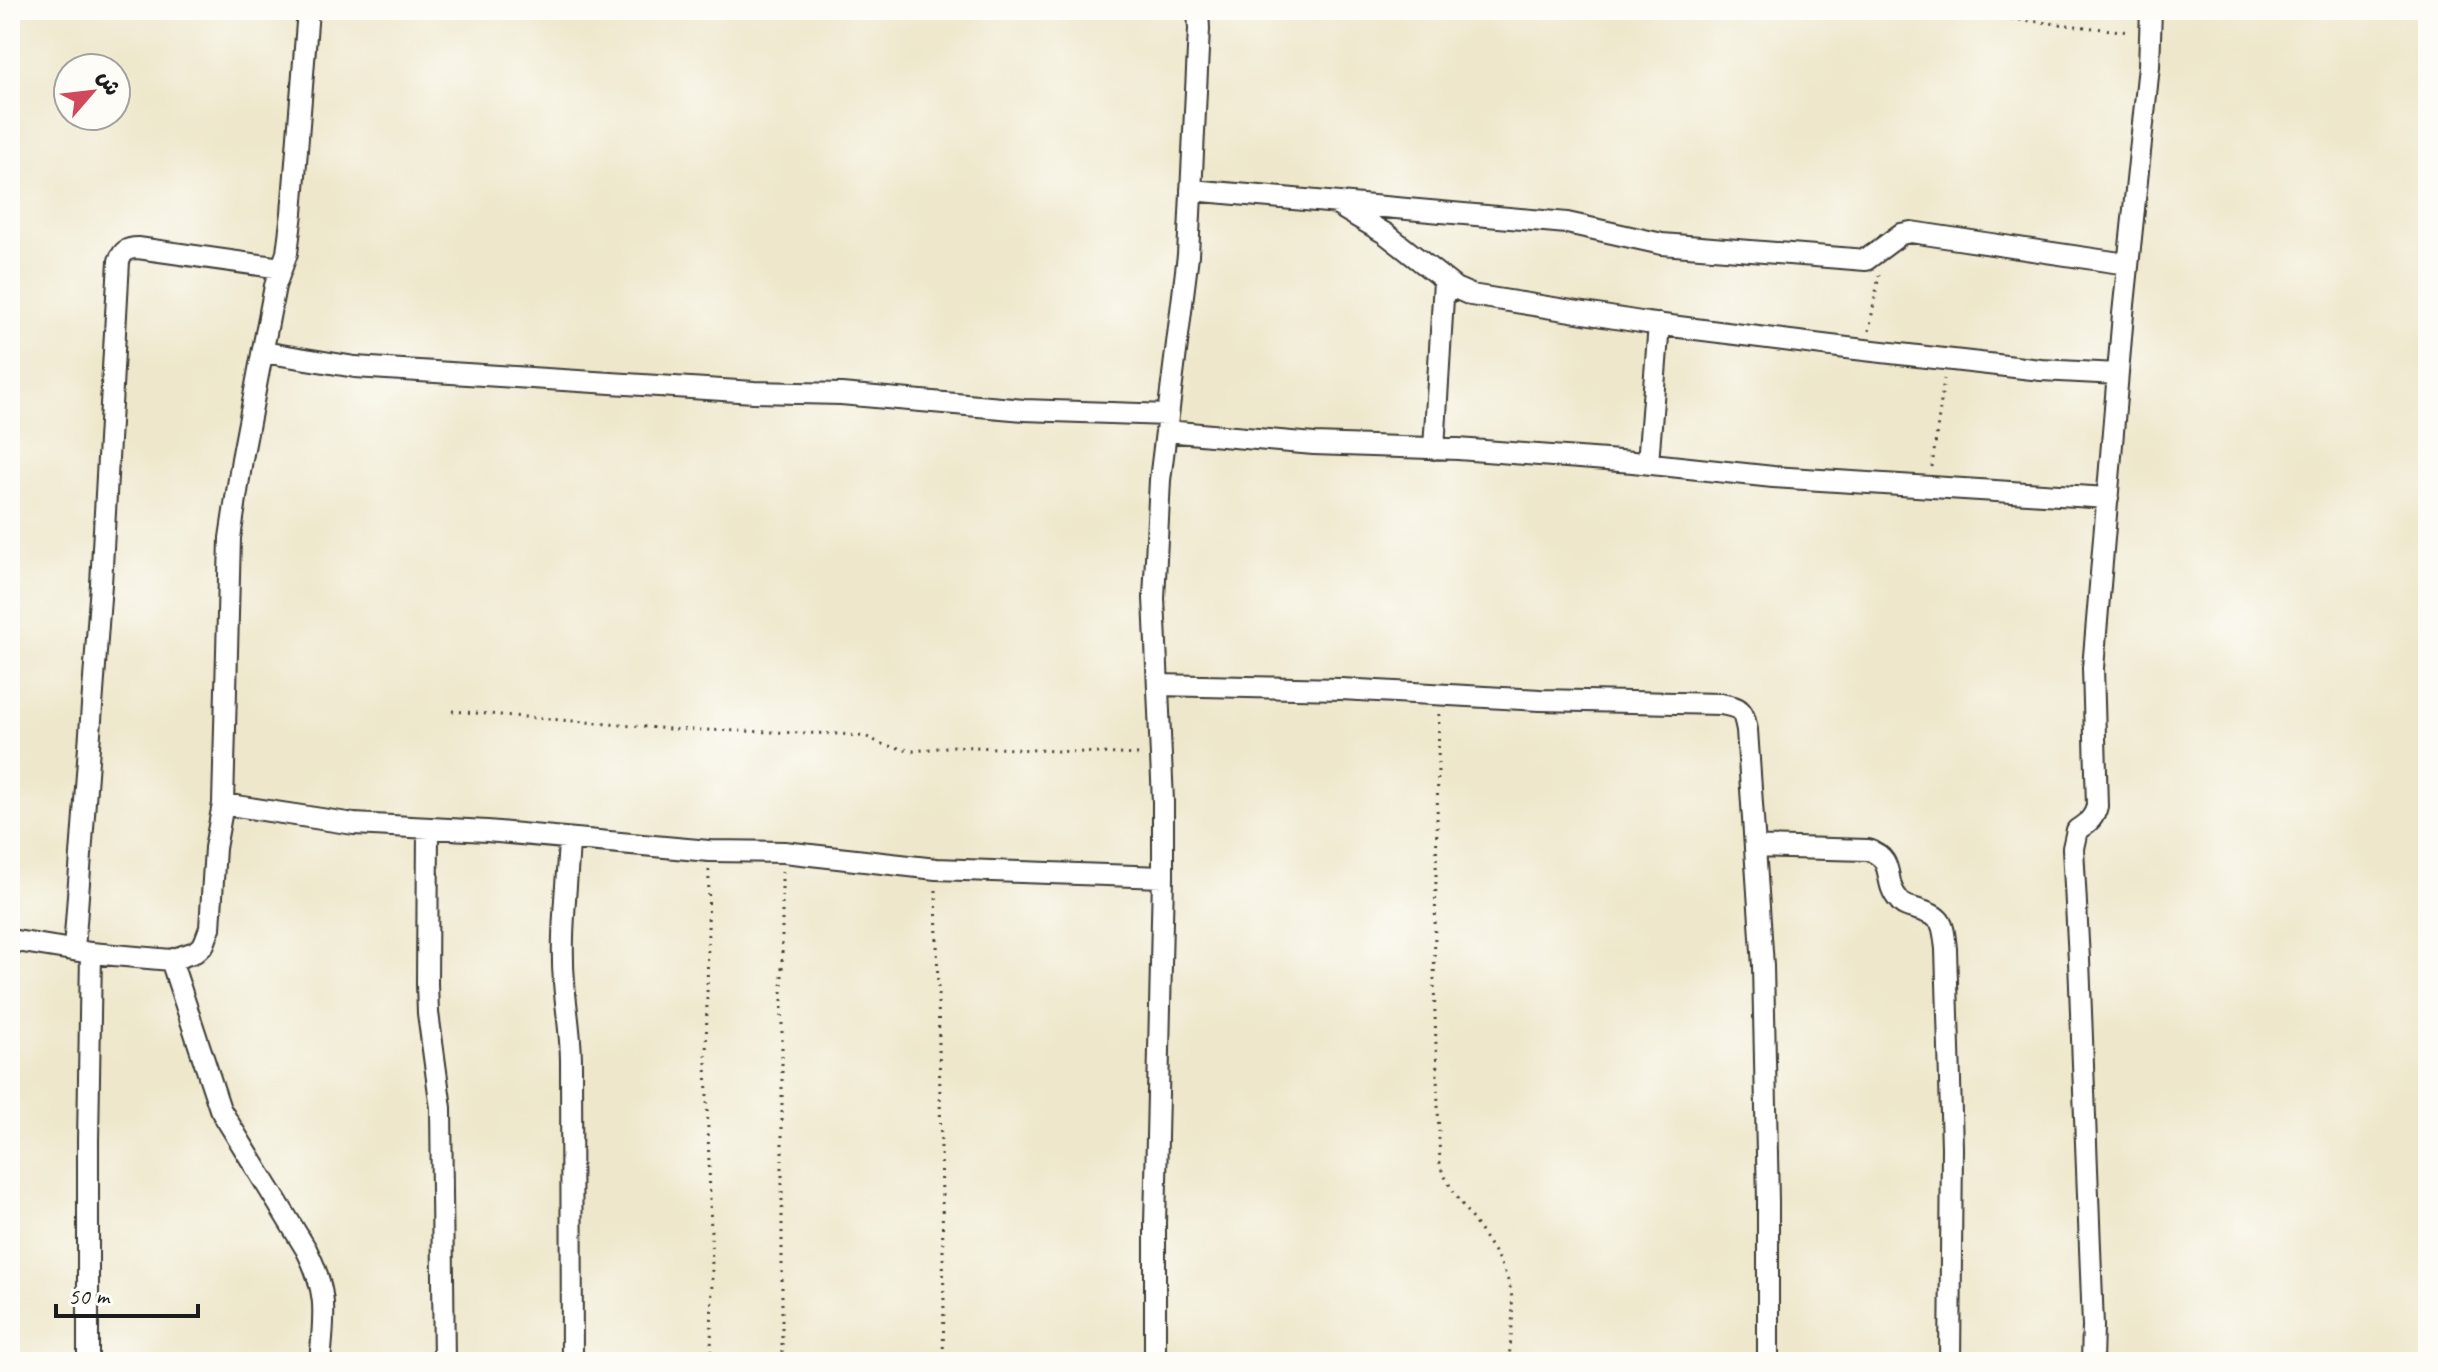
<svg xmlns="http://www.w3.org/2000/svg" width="2438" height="1372" viewBox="0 0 2438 1372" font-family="Caveat,'Playpen Sans Arabic',sans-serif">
	<rect width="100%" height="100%" fill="#fdfcf7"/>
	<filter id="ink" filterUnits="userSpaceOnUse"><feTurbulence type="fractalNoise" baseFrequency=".0125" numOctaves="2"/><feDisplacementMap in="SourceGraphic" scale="16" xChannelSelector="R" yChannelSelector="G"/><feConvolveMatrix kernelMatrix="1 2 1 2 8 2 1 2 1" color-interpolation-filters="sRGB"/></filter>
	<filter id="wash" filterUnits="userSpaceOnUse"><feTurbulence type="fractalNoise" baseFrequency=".006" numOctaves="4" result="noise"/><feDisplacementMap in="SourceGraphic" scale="32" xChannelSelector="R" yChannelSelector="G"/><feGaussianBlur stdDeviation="1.8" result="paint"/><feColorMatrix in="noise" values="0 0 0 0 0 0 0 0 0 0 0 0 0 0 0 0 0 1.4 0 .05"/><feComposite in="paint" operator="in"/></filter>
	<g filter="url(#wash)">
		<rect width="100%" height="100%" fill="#eee7cb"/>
	</g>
	<g filter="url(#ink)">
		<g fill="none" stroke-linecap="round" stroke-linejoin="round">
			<defs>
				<path id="minor" d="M 1191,190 L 1567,223 L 1662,244 L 1866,260 L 1901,234 L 1911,232 L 2127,264
					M 1339,206 L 1386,234 L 1455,288 L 1471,295 L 1647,323 L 1847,348 L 2041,370 L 2118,374
					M 263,352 L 355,367 L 754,392 L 841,394 L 1024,410 L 1168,415
					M 1166,431 L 1314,444 L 1458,449 L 1633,462 L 1773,477 L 2108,498
					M 1434,449 L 1444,281
					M 1648,463 L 1659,324
					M 1158,685 L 1341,689 L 1540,700 L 1721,704 C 1741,708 1743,709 1747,730 L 1763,966 L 1768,1201 L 1768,1362
					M 223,804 L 354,824 L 487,831 L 709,851 L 784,852 L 936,869 L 1163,877
					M 428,829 L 427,983 L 428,1013 L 441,1108 L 444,1362
					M 569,840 C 567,886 560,935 564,982 C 566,1009 571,1035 571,1062 L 572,1362
					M 1755,847 L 1868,850 C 1897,859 1882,882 1899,900 C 1903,906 1909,907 1916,909 C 1943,917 1943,921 1946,949 L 1952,1147 L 1950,1362
					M 10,940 L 91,953 L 171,960 L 195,952 L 204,944 L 210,928 L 215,848 L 223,804 L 230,538 L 242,459 L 275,286 L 287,253 L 292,213 L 308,10
					M 74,950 L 101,584 L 119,261 C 123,251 127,248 138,248 L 281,268
					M 171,960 L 220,1109 L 306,1249 C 329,1294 324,1314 320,1362
					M 88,1362 L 88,1141 L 91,953
					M 1155,1362 L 1155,1224 L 1163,877 L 1163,802 L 1154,598 L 1160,480 L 1188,255 L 1199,29 L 1198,10
					M 2092,1362 L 2093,1326 L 2079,960 L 2073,848 L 2077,830 C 2087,823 2094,819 2097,806 L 2093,668 L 2123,314 L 2149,66 L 2151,10"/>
			</defs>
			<use href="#minor" stroke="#3c3a36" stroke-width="24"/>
			<path stroke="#3c3a36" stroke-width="3" stroke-dasharray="2 6" stroke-linecap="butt" d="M 1932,10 L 2130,32
				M 1869,331 L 1879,275
				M 1932,467 L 1944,379
				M 452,711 L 670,729 L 841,734 L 867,737 L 884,745 L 914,751 L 954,746 L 1140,755
				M 1439,714 L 1434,984 L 1440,1166 C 1457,1207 1504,1252 1511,1292 C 1515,1314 1510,1340 1509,1362
				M 709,870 L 706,1062 L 712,1266 L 711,1362
				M 782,871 L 782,1362
				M 936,890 L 944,1302 L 943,1362"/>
			<use href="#minor" stroke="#fff" stroke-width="20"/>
		</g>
	</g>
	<rect width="2438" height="1372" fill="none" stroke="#fdfcf7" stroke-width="40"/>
	<g transform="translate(92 92) rotate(62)"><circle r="38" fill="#fdfcf7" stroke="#a3a29f" stroke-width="2"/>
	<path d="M0-6L14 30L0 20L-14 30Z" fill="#d1495b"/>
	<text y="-12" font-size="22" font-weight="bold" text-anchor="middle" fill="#1c1c1c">ش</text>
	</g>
	<path d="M56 1304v12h142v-12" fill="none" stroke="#1c1c1c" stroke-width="4"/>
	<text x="68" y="1304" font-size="24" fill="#1c1c1c" stroke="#fdfcf7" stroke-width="6" paint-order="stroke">50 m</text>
</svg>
